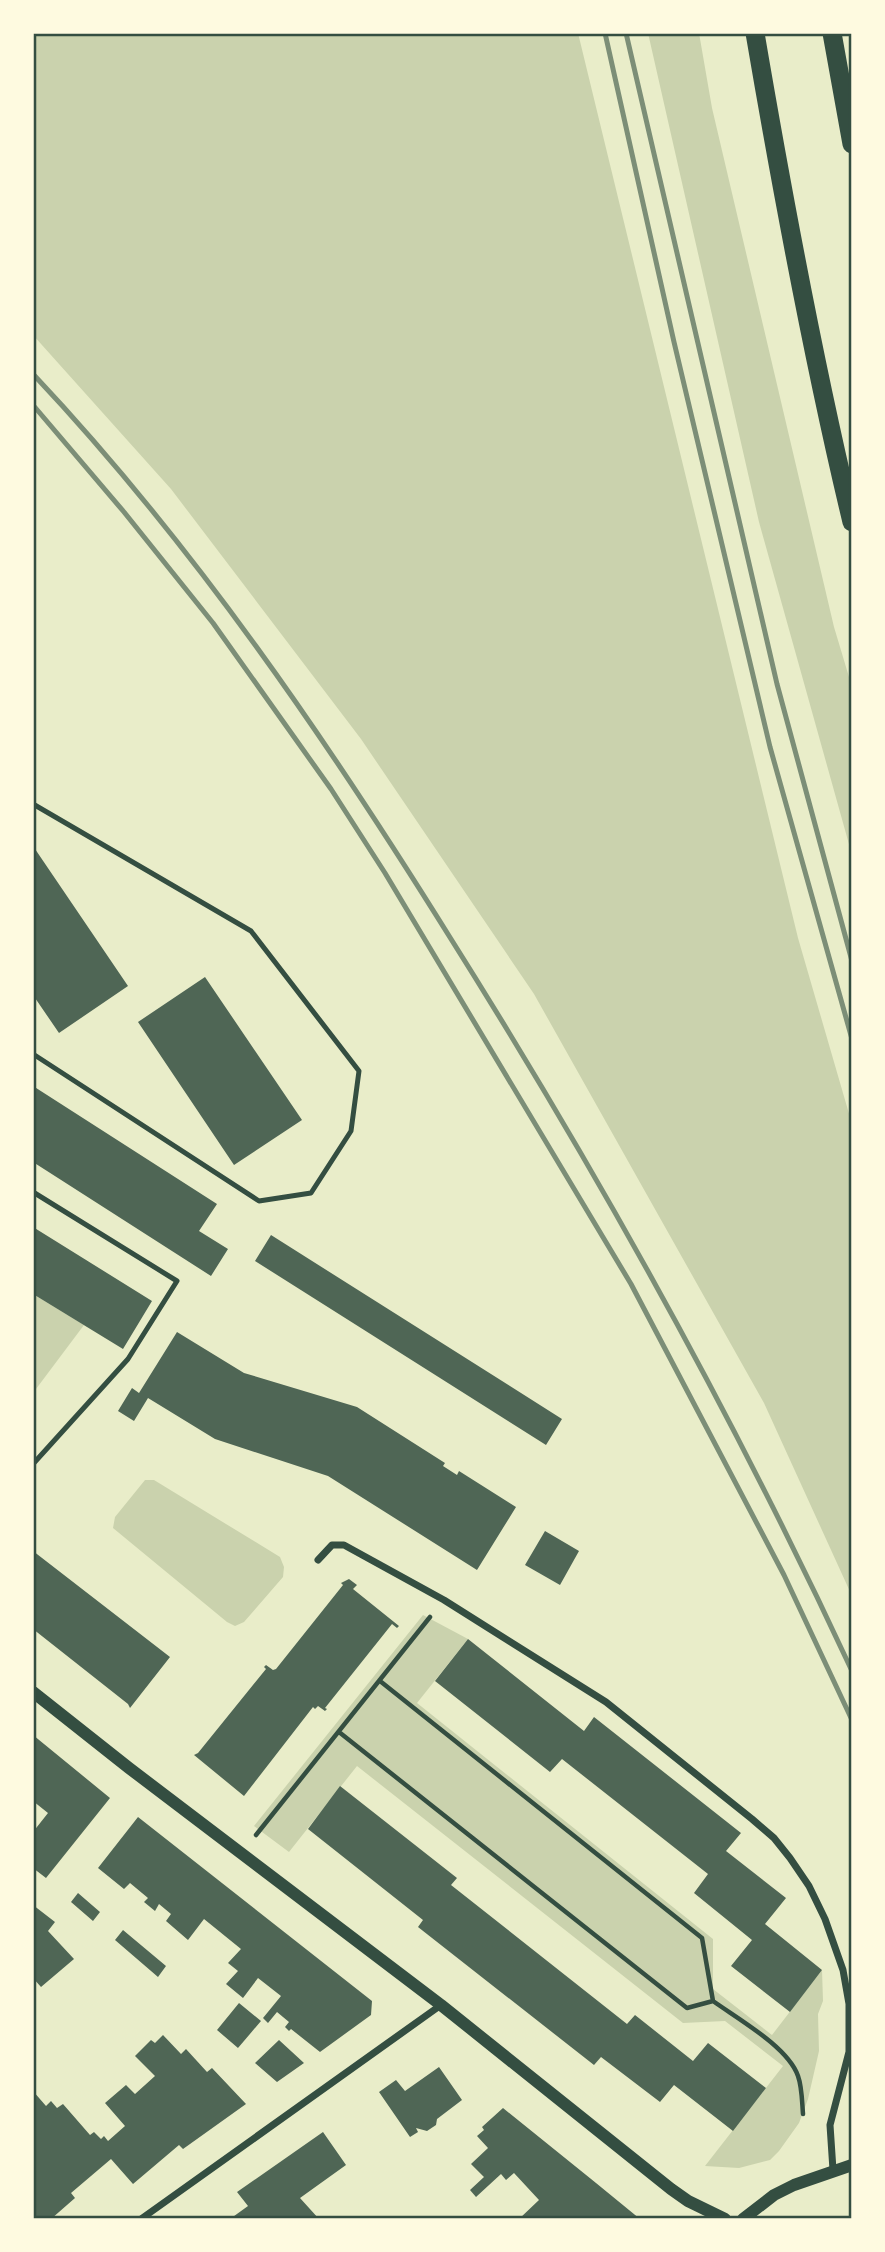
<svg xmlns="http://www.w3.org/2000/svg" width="885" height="2252" viewBox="0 0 885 2252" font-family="'Fira Sans',sans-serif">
	<rect width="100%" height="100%" fill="#e9edc9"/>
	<path fill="#cad2ad" d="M 33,33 L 578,33 L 798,938 L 852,1124 L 852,1596 L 764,1403 L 534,994 L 361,739 L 171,489 L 33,335 Z
		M 648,33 L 699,33 L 712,108 L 834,627 L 852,687 L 852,855 L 759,522 Z
		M 33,1294 L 84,1325 L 33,1393 Z
		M 145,1480 L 154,1480 L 280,1557 L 284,1567 L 283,1577 L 244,1622 L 235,1626 L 227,1622 L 113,1528 L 115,1517 Z
		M 423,1615 L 468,1639 L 417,1703 L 713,1939 L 713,1989 L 772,2035 L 822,1970 L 823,2001 L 818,2014 L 819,2051 L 808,2099 L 799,2123 L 779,2151 L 770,2160 L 739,2168 L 705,2166 L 783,2066 L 725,2021 L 683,2023 L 357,1766 L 289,1852 L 254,1826 Z"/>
	<path fill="#4f6655" d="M 33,846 L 128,986 L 59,1033 L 33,995 Z
		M 205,977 L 302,1120 L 234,1165 L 138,1022 Z
		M 33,1086 L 217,1204 L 199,1231 L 228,1249 L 211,1276 L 33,1162 Z
		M 33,1227 L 152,1301 L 123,1349 L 33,1294 Z
		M 271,1235 L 562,1419 L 546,1445 L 255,1261 Z
		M 177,1332 L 244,1373 L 357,1407 L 445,1463 L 443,1466 L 457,1475 L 459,1471 L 516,1507 L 477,1570 L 328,1476 L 215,1439 L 148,1398 L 134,1421 L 118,1411 L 132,1388 L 139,1393 Z
		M 545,1531 L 579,1551 L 560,1585 L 525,1565 Z
		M 33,1551 L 170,1657 L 130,1708 L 128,1704 L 33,1629 Z
		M 349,1579 L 357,1585 L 353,1589 L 399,1626 L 397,1628 L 392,1624 L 325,1708 L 327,1709 L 325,1711 L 318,1706 L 315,1709 L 313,1707 L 244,1796 L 194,1755 L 198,1753 L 266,1669 L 264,1667 L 266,1665 L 273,1670 L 276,1669 L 343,1585 L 341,1583 Z
		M 468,1639 L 584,1731 L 594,1717 L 741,1833 L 726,1851 L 786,1898 L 765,1924 L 822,1970 L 790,2012 L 731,1966 L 752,1940 L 694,1893 L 708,1874 L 562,1759 L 550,1772 L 435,1681 Z
		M 33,1735 L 110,1798 L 46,1878 L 33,1868 L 33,1832 L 48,1813 L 33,1801 Z
		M 340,1786 L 457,1878 L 451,1885 L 627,2024 L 635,2015 L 693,2061 L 708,2043 L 766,2088 L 733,2131 L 674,2085 L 660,2102 L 601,2057 L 594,2065 L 418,1927 L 423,1920 L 308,1829 Z
		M 138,1817 L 372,2001 L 371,2015 L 320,2052 L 291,2029 L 289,2031 L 285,2027 L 289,2022 L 277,2012 L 268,2023 L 263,2018 L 281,1996 L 258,1978 L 243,1998 L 226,1984 L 238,1971 L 228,1963 L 241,1949 L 204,1919 L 188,1940 L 166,1921 L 171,1914 L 159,1904 L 155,1911 L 144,1902 L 148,1898 L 130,1883 L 124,1889 L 98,1868 Z
		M 78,1893 L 100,1912 L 93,1921 L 71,1902 Z
		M 33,1905 L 55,1922 L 48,1931 L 74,1959 L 41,1987 L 33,1978 Z
		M 123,1930 L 166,1966 L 158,1977 L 115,1940 Z
		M 239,2003 L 261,2021 L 238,2048 L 217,2030 Z
		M 163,2035 L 181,2054 L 186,2049 L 207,2072 L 212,2068 L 246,2104 L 183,2149 L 179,2145 L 133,2184 L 111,2159 L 71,2193 L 75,2198 L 51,2219 L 33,2219 L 33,2091 L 46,2106 L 51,2101 L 57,2108 L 63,2104 L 90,2135 L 94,2132 L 101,2139 L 104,2136 L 108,2141 L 125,2126 L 105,2103 L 126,2085 L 135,2094 L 155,2076 L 135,2056 L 151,2040 L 155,2043 Z
		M 279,2040 L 304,2063 L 277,2082 L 255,2063 Z
		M 439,2067 L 462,2100 L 437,2119 L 436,2125 L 427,2131 L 416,2128 L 418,2132 L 410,2137 L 379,2092 L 396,2080 L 405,2091 Z
		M 503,2108 L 596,2183 L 640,2219 L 598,2217 L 519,2219 L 539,2200 L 514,2173 L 506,2180 L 501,2174 L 476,2197 L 470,2190 L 484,2177 L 471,2164 L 488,2148 L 477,2136 L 484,2130 L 482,2127 Z
		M 323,2132 L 346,2165 L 300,2198 L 319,2219 L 230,2219 L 248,2206 L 237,2192 Z"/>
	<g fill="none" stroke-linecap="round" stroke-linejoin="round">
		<path stroke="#344e41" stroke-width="4.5" d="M 380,1681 L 702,1938 L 713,2001 C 738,2019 788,2047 798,2076 C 802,2087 802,2101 803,2114
			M 339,1732 L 687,2008 L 713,2001
			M 256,1835 L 430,1617"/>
		<path stroke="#344e41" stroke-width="5" d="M 33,804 L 251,931 L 359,1071 L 351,1131 L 311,1193 L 259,1201 L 33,1054
			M 33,1192 L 177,1281 L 128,1359 L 33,1464"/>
		<path stroke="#344e41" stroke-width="7" d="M 318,1560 L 332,1545 L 344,1545 L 444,1600 L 606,1702 L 752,1819 L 774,1838 L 790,1858 L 809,1886 L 825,1919 L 843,1970 L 849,2004 L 849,2052 L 830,2125 L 833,2170
			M 141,2219 L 441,2005"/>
		<path stroke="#344e41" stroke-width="12" d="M 33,1692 L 129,1768 L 441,2005 L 671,2189 L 688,2201 L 725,2219
			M 743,2219 L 774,2195 L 794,2185 L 852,2165"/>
		<path stroke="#344e41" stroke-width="19" d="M 755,33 C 783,197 813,360 852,522
			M 832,33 L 852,144"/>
		<path stroke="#7c8e77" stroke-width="5" d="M 605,33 L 674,342 L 770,747 L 852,1039
			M 626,33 L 777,684 L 852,961
			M 33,374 C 194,545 327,740 451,939 C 599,1174 735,1419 852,1671
			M 33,405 L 124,512 L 213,623 L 331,789 L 385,873 L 631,1284 L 784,1575 L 852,1720"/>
	</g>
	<rect width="885" height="2252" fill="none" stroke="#fefae0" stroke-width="70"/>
	<rect x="35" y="35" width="815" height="2182" fill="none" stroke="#344e41" stroke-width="2.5"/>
</svg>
